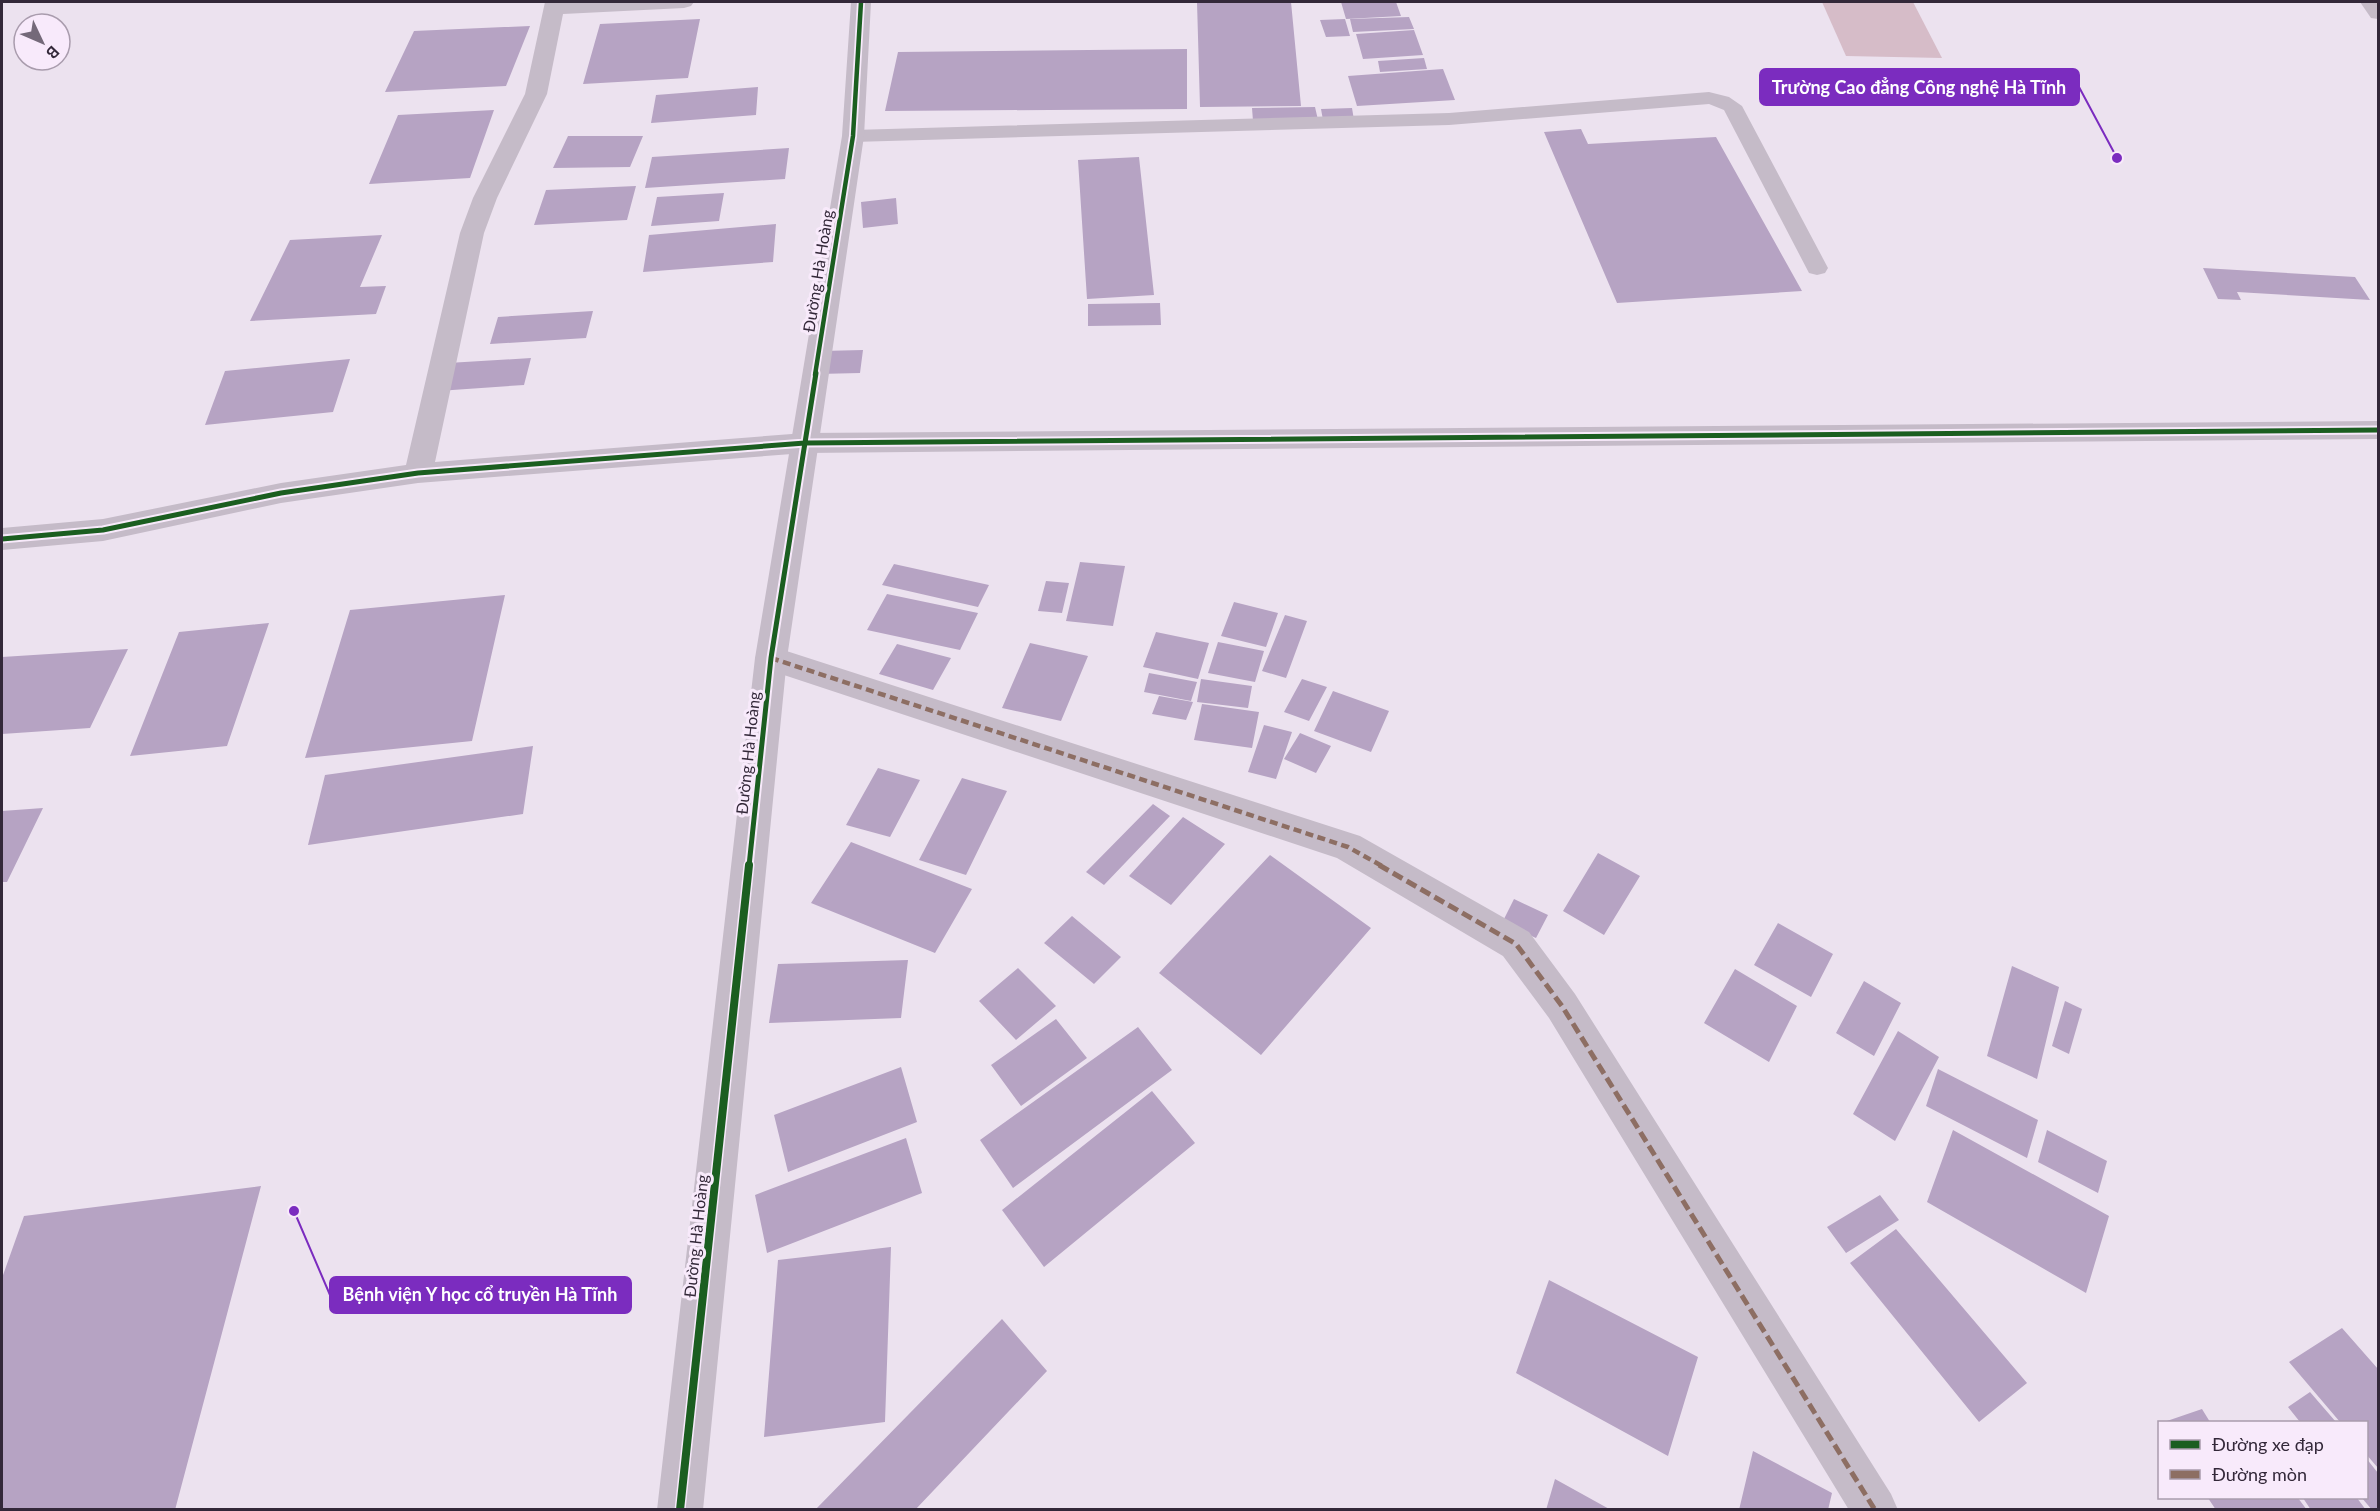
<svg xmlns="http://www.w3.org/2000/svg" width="2380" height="1511" viewBox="0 0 2380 1511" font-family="Lato,sans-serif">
	<rect width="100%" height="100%" fill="#ece2ef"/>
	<path fill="#d6bcc8" d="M 1822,2 L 1913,2 L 1942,58 L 1846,56 Z"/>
	<path fill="#b6a3c3" d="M 1197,2 L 1291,2 L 1301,106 L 1200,107 Z
		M 1341,2 L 1396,2 L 1401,16 L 1346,19 Z
		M 1409,17 L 1414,29 L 1353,32 L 1350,19 Z
		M 700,19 L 688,78 L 583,84 L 600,24 Z
		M 1345,19 L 1350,36 L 1326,37 L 1320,20 Z
		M 530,26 L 506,86 L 385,92 L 414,31 Z
		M 1414,30 L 1423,55 L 1363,59 L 1356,34 Z
		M 1187,49 L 1187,109 L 885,111 L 898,52 Z
		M 1424,58 L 1427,69 L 1380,72 L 1378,61 Z
		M 1443,69 L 1455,100 L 1357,106 L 1348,76 Z
		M 758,87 L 756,115 L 651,123 L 656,95 Z
		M 1315,107 L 1318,120 L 1253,121 L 1252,108 Z
		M 1352,108 L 1354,120 L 1323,120 L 1321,109 Z
		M 494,110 L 470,178 L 369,184 L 398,115 Z
		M 1581,129 L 1588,144 L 1716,137 L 1802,291 L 1617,303 L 1544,132 Z
		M 568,136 L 643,136 L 630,167 L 553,168 Z
		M 789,148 L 785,179 L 645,188 L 652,157 Z
		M 1139,157 L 1154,295 L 1087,299 L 1078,160 Z
		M 636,186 L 627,220 L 534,225 L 546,190 Z
		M 724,193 L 719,221 L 651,226 L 657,197 Z
		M 896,198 L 898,224 L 863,228 L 861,202 Z
		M 776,224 L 773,262 L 643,272 L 649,235 Z
		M 382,235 L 360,287 L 386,286 L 376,314 L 250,321 L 290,240 Z
		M 2203,268 L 2355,277 L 2370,300 L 2237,292 L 2241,300 L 2218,299 Z
		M 1160,303 L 1161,325 L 1088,326 L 1088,304 Z
		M 593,311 L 586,338 L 490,344 L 498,317 Z
		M 863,350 L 860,373 L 818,374 L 822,351 Z
		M 531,358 L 524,385 L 438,391 L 448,363 Z
		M 350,359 L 333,412 L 205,425 L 225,371 Z
		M 1080,562 L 1125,566 L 1113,626 L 1066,621 Z
		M 894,564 L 989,585 L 978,607 L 882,585 Z
		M 1046,581 L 1069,583 L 1062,613 L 1038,611 Z
		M 887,594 L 978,613 L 960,650 L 867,630 Z
		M 505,595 L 472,741 L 305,758 L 350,610 Z
		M 1234,602 L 1278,613 L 1266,647 L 1221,636 Z
		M 1285,615 L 1307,621 L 1286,678 L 1262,671 Z
		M 269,623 L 227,746 L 130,756 L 179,632 Z
		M 1156,632 L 1209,643 L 1198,679 L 1143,667 Z
		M 1218,642 L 1264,651 L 1255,682 L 1208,673 Z
		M 1030,643 L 1088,656 L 1061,721 L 1002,708 Z
		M 897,644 L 951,658 L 933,690 L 879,674 Z
		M 128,649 L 90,728 L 2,734 L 2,657 Z
		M 1149,673 L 1197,682 L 1191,701 L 1144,692 Z
		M 1201,679 L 1252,686 L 1248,708 L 1197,702 Z
		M 1302,679 L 1327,687 L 1309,721 L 1284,712 Z
		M 1333,691 L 1389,711 L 1371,752 L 1314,731 Z
		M 1159,696 L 1193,702 L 1186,720 L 1152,714 Z
		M 1202,704 L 1259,712 L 1252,748 L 1194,740 Z
		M 1264,725 L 1292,732 L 1276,779 L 1248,772 Z
		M 1300,733 L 1331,746 L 1316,773 L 1284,759 Z
		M 533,746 L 523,814 L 308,845 L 325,775 Z
		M 878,768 L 920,780 L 890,837 L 846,825 Z
		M 962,778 L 1007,791 L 966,875 L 919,860 Z
		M 1153,804 L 1170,816 L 1104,885 L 1086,872 Z
		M 43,808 L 7,882 L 2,882 L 2,811 Z
		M 1183,817 L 1225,844 L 1171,905 L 1129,876 Z
		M 851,842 L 972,889 L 935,953 L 811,903 Z
		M 1598,853 L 1640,876 L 1604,935 L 1563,911 Z
		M 1270,855 L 1371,928 L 1261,1055 L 1159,973 Z
		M 1514,899 L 1548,915 L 1536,938 L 1502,923 Z
		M 1072,916 L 1121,957 L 1094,984 L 1044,943 Z
		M 1778,923 L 1833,954 L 1811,997 L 1754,965 Z
		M 908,960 L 901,1018 L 769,1023 L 778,964 Z
		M 2012,966 L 2059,987 L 2037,1079 L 1987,1056 Z
		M 1018,968 L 1056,1006 L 1016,1040 L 979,1001 Z
		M 1735,969 L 1797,1006 L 1769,1062 L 1704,1023 Z
		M 1864,981 L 1901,1003 L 1874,1056 L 1836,1033 Z
		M 2065,1001 L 2082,1009 L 2069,1054 L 2052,1046 Z
		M 1056,1019 L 1087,1058 L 1021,1106 L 991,1065 Z
		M 1138,1027 L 1172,1070 L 1013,1188 L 980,1140 Z
		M 1898,1031 L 1939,1057 L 1895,1141 L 1853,1114 Z
		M 901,1067 L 917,1122 L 788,1172 L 774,1115 Z
		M 1938,1069 L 2038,1120 L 2027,1158 L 1926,1106 Z
		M 1152,1091 L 1195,1143 L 1044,1267 L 1002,1210 Z
		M 1953,1130 L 2109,1216 L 2086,1293 L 1927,1202 Z
		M 2047,1130 L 2107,1161 L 2098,1193 L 2038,1162 Z
		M 906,1138 L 922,1193 L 767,1253 L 755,1195 Z
		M 261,1186 L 175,1510 L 2,1510 L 2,1278 L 24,1216 Z
		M 1880,1195 L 1899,1220 L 1846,1253 L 1827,1227 Z
		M 1896,1229 L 2027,1383 L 1979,1422 L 1850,1263 Z
		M 891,1247 L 885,1422 L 764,1437 L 778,1260 Z
		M 1549,1280 L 1698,1357 L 1668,1456 L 1516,1373 Z
		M 1002,1319 L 1047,1371 L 915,1510 L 815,1510 Z
		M 2342,1328 L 2378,1369 L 2378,1468 L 2366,1454 L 2366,1422 L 2340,1422 L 2289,1362 Z
		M 2310,1392 L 2336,1422 L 2300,1422 L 2288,1407 Z
		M 2202,1409 L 2210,1422 L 2164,1422 Z
		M 1753,1451 L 1832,1493 L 1828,1510 L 1739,1510 Z
		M 2366,1458 L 2378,1473 L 2378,1510 L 2372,1510 L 2362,1498 L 2366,1498 Z
		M 1555,1479 L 1611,1510 L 1546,1510 Z
		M 2208,1498 L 2298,1498 L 2307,1510 L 2216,1510 Z
		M 2303,1498 L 2357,1498 L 2366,1510 L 2311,1510 Z"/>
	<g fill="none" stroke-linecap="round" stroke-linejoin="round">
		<path fill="#c5bbc8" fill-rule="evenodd" d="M 2360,2 L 2378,2 L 2378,19 L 2371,18 Z
			M 1709,92 L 1729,97 L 1742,106 L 1828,268 L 1825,273 L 1817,275 L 1809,273 L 1724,110 L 1709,104 L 1449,125 L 853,142 L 846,140 L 843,136 L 846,132 L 853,130 L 1449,113 Z"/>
		<path fill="#c5bbc8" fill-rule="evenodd" d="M 545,2 L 694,2 L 691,6 L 684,8 L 563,14 L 547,94 L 497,198 L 484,233 L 435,462 L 805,433 L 2378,421 L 2378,439 L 805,453 L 418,483 L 281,503 L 103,541 L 2,550 L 2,528 L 103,519 L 281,483 L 406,465 L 460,233 L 473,198 L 525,94 Z
			M 771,646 L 1360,836 L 1529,932 L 1575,994 L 1891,1494 L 1898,1510 L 1849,1510 L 1549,1018 L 1503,956 L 1337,858 L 760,667 L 755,658 L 760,649 Z"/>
		<path fill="#c5bbc8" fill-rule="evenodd" d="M 851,2 L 871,2 L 864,136 L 787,658 L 703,1510 L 657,1510 L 755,658 L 842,136 Z"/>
		<path stroke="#8d6e63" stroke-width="4.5" stroke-dasharray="8 4.5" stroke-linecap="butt" d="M 771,658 L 1348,847 L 1382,866"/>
		<path stroke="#8d6e63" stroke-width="5" stroke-dasharray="11 5" stroke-linecap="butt" d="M 1379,865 L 1516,944 L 1562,1006 L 1875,1510"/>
		<defs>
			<path id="cycleway-far2" d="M 815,375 L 853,136 L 861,2"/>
			<path id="cycleway-far1" d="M 2,539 L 103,530 L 281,493 L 418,473 L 805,443 L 2378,430
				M 749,866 L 771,658 L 816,373"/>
			<path id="cycleway" d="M 680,1510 L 749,865"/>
		</defs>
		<use href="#cycleway-far2" stroke="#f8eafb" stroke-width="8"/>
		<use href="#cycleway-far1" stroke="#f8eafb" stroke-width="9"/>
		<use href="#cycleway" stroke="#f8eafb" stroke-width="11"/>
		<use href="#cycleway-far2" stroke="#1b5e20" stroke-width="4.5"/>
		<use href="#cycleway-far1" stroke="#1b5e20" stroke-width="5"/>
		<use href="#cycleway" stroke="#1b5e20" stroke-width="8"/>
	</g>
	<g text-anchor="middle" stroke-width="6" stroke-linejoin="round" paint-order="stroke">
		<g font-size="16" fill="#332839" stroke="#f8eafb">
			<text transform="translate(818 271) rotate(-81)" y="6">Đường Hà Hoàng</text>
			<text transform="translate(748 753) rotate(-84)" y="6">Đường Hà Hoàng</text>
			<text transform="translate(696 1236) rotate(-84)" y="6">Đường Hà Hoàng</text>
		</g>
	</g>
	<path fill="none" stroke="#7b2cbf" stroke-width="2" d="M2117 158L2079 87M294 1211L330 1295"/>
	<g fill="#7b2cbf" stroke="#f8eafb" stroke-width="2">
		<circle cx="2117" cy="158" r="6"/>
		<circle cx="294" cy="1211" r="6"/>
	</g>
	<g fill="#7b2cbf" stroke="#7b2cbf" stroke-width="2">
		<rect x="1760" y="69" width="319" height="36" rx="6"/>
		<rect x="330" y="1277" width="301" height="36" rx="6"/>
	</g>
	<g font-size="18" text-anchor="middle" font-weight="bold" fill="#fff">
		<text x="1919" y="94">Trường Cao đẳng Công nghệ Hà Tĩnh</text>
		<text x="480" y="1301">Bệnh viện Y học cổ truyền Hà Tĩnh</text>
	</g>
	<rect width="2380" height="1511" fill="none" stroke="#332839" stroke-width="6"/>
	<rect x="2158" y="1421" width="210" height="78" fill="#f8eafb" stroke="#a99cad" stroke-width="1.5"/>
	<rect x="2170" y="1440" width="30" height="9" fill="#1b5e20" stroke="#a99cad" stroke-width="1.5"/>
	<text x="2212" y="1451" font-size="18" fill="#332839">Đường xe đạp</text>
	<rect x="2170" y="1470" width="30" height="9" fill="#8d6e63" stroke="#a99cad" stroke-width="1.5"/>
	<text x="2212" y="1481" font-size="18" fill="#332839">Đường mòn</text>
	<g transform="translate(42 42) rotate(134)"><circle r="28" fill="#f8eafb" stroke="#a99cad" stroke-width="1.5"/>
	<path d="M0-4.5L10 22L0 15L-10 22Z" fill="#746979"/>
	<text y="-9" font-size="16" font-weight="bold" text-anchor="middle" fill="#332839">B</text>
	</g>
</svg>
